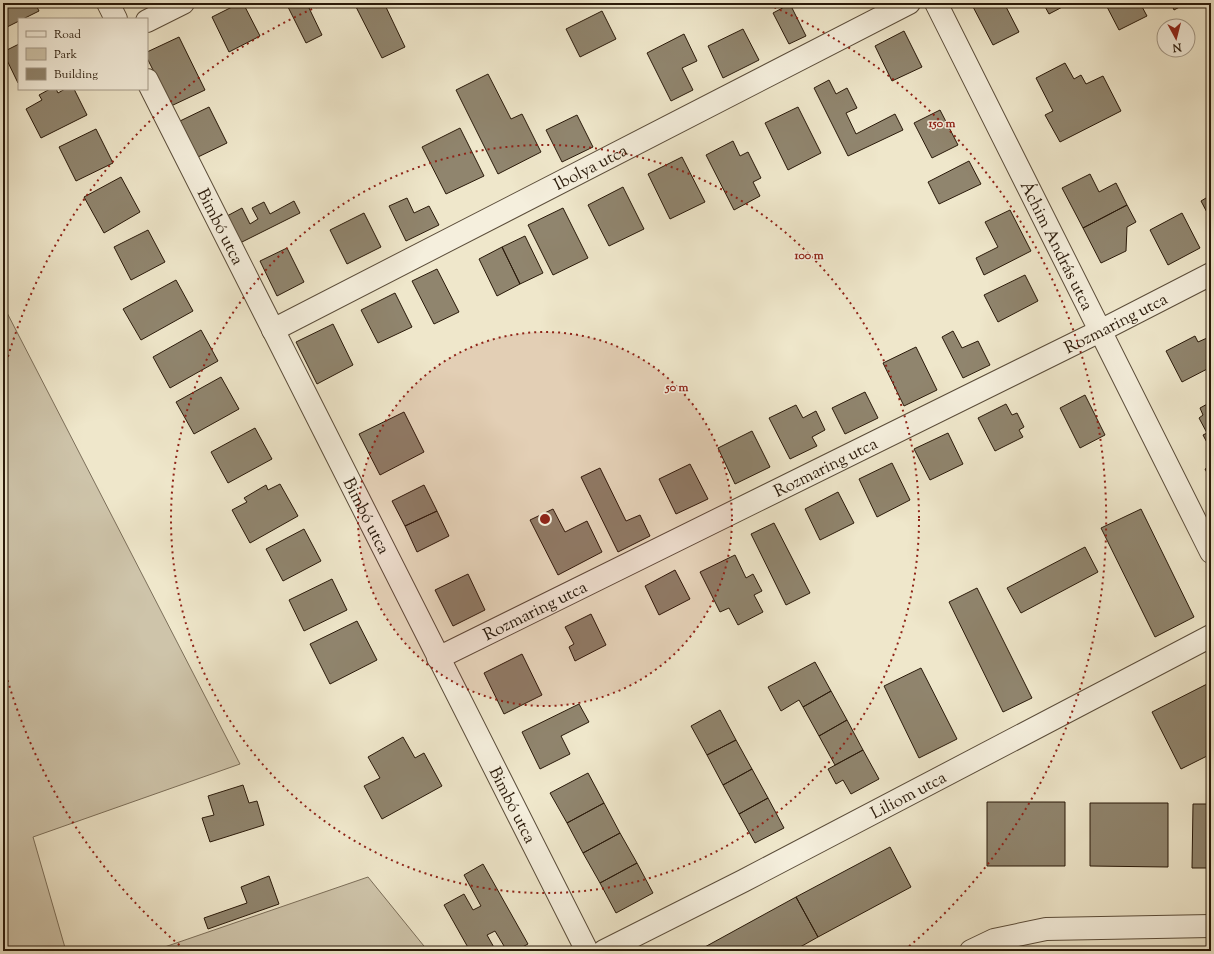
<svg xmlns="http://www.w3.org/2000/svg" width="1214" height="954" viewBox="0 0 1214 954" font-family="'Sorts Mill Goudy',serif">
	<rect width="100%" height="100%" fill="#efe7cb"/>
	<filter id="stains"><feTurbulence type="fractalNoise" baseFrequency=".005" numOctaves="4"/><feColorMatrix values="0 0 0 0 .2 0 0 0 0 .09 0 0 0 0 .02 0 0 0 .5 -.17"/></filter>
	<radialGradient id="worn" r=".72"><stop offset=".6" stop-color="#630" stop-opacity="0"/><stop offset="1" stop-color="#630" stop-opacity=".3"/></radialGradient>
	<path fill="#cec4aa" stroke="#7c6f5a" d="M 3,305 L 240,764 L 33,837 L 66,951 L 3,951 Z
		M 368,877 L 428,951 L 153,951 Z"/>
	<path fill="#90856e" stroke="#2a1a0a" d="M 3,3 L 35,3 L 39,11 L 23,19 L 19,19 L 19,21 L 3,29 Z
		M 240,3 L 243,3 L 260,36 L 229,52 L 212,17 Z
		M 286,3 L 318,3 L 309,8 L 322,35 L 306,43 Z
		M 354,3 L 384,3 L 405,47 L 382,58 Z
		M 971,3 L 1004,3 L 1019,32 L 993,45 Z
		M 1043,3 L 1070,3 L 1049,14 Z
		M 1105,3 L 1140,3 L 1147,16 L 1119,30 Z
		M 1171,3 L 1187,3 L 1174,10 Z
		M 790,4 L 806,36 L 789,44 L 773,13 Z
		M 602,11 L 616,39 L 580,57 L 566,29 Z
		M 743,29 L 759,60 L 723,78 L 708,46 Z
		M 904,31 L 922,67 L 892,81 L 875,46 Z
		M 684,34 L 697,61 L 682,68 L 693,90 L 671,101 L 647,53 Z
		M 179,37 L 205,90 L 171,106 L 147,58 L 147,52 Z
		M 19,44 L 19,83 L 18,83 L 3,52 Z
		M 1065,63 L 1074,79 L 1081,75 L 1086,84 L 1103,76 L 1121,111 L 1060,142 L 1045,115 L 1053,111 L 1036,78 Z
		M 488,74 L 511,119 L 522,114 L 541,152 L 498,174 L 456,90 Z
		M 829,80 L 836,94 L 847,88 L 857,108 L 846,113 L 856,134 L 895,114 L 903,130 L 848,156 L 814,88 Z
		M 50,89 L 56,89 L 58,93 L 65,89 L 74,89 L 87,115 L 41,138 L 26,109 L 42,100 L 39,95 Z
		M 209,107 L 227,143 L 198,157 L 180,121 Z
		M 798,107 L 821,153 L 788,170 L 765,123 Z
		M 940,110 L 958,145 L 932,158 L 914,123 Z
		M 577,115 L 593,147 L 562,162 L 546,130 Z
		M 460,128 L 484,176 L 446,194 L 422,147 Z
		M 96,129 L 113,163 L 76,181 L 59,147 Z
		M 733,141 L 740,156 L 748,152 L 761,178 L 753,182 L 760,196 L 734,210 L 706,155 Z
		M 682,157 L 705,202 L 670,219 L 648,174 Z
		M 969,161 L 981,184 L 939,204 L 928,182 Z
		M 1090,174 L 1099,192 L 1116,183 L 1127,205 L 1083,228 L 1062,188 Z
		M 121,177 L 140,212 L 104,233 L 84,197 Z
		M 623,187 L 644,229 L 609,246 L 588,205 Z
		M 1211,195 L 1211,220 L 1201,201 Z
		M 407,198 L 414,213 L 429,206 L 439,225 L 406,241 L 389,206 Z
		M 294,201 L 300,213 L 240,243 L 227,216 L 242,208 L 250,224 L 258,219 L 252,208 L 264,202 L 270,214 Z
		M 1127,205 L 1136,222 L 1127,227 L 1126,251 L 1101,263 L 1083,228 Z
		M 563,208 L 588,258 L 553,275 L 528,225 Z
		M 1010,210 L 1031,251 L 984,275 L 976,258 L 998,247 L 985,222 Z
		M 364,213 L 381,247 L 347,264 L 330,230 Z
		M 1182,213 L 1200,248 L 1168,265 L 1150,230 Z
		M 148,230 L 165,262 L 131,280 L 114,247 Z
		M 525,236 L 543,273 L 520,284 L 502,247 Z
		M 502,247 L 520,284 L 497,296 L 479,259 Z
		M 287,248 L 304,282 L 277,296 L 260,261 Z
		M 437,269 L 459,312 L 434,324 L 412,281 Z
		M 1025,275 L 1038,301 L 998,322 L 984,295 Z
		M 176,280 L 193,311 L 141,340 L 123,309 Z
		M 395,293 L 412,327 L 378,343 L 361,310 Z
		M 333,324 L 353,365 L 317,384 L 296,342 Z
		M 201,330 L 218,361 L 170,388 L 153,357 Z
		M 953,331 L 962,348 L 978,341 L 990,365 L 963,378 L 942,337 Z
		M 1195,336 L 1198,342 L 1207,338 L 1211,345 L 1211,367 L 1182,382 L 1166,351 Z
		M 916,347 L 937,390 L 904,406 L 883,363 Z
		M 221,377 L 239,409 L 194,434 L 176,402 Z
		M 865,392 L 878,418 L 845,434 L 832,408 Z
		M 1085,395 L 1105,435 L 1080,448 L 1060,408 Z
		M 1211,402 L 1211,450 L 1203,435 L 1207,433 L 1199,418 L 1203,415 L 1200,408 Z
		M 1006,404 L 1012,415 L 1017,413 L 1024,427 L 1019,430 L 1023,437 L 995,451 L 978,418 Z
		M 796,405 L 803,418 L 816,411 L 825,430 L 812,437 L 817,446 L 790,459 L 769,418 Z
		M 404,412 L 424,452 L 380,475 L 359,434 Z
		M 255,428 L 272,459 L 228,483 L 211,452 Z
		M 752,431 L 770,467 L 735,484 L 718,448 Z
		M 948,433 L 963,464 L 930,480 L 914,449 Z
		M 892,463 L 910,500 L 877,517 L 859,479 Z
		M 690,464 L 708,499 L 676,514 L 659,479 Z
		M 1211,466 L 1211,480 L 1205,469 Z
		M 600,468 L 626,521 L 640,515 L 650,536 L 618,552 L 581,477 Z
		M 280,484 L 298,516 L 250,543 L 232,510 L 247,502 L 244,498 L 266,485 L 268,490 Z
		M 424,485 L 437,511 L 405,526 L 392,501 Z
		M 838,492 L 854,523 L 820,540 L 805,509 Z
		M 553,509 L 565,532 L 587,521 L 602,552 L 558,575 L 530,520 Z
		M 1141,509 L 1194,617 L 1155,637 L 1101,528 Z
		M 437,511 L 449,536 L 417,552 L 405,526 Z
		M 774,523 L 810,593 L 786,605 L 751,534 Z
		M 304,529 L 321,561 L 283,581 L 266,549 Z
		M 1085,547 L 1098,572 L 1021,613 L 1007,588 Z
		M 735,555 L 746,578 L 753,574 L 762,591 L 754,595 L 763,612 L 738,625 L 729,608 L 720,612 L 700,572 Z
		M 675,570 L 690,599 L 659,615 L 645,586 Z
		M 468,574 L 485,610 L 453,626 L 435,590 Z
		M 332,579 L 347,610 L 304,631 L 289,600 Z
		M 977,588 L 1032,698 L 1003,712 L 949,602 Z
		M 591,614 L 606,645 L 575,661 L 569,647 L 574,644 L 565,627 Z
		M 357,621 L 377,660 L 330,684 L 310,644 Z
		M 522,654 L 542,695 L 504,714 L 484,673 Z
		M 815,662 L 831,691 L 803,707 L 799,700 L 781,711 L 768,687 Z
		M 921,668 L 957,739 L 919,758 L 884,686 Z
		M 1211,682 L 1211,754 L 1181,769 L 1152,712 Z
		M 831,691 L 847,720 L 819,736 L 803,707 Z
		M 579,704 L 589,722 L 561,736 L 570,754 L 540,769 L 522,732 Z
		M 720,710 L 736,740 L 707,755 L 691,726 Z
		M 847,720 L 863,750 L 835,765 L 819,736 Z
		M 403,737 L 415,758 L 424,753 L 442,786 L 382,819 L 364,786 L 380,778 L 368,757 Z
		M 736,740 L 752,769 L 723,785 L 707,755 Z
		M 863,750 L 879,779 L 851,794 L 843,780 L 836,784 L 828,769 Z
		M 752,769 L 768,798 L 739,814 L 723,785 Z
		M 588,773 L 604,803 L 567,823 L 550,793 Z
		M 243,785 L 249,803 L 257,801 L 264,825 L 210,842 L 202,818 L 214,815 L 208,796 Z
		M 768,798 L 784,828 L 755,843 L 739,814 Z
		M 987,802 L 1065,802 L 1065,866 L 987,866 Z
		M 604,803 L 620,833 L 583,853 L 567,823 Z
		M 1090,803 L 1168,803 L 1168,867 L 1090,866 Z
		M 1193,804 L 1211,804 L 1211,868 L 1192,868 Z
		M 620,833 L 637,863 L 600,883 L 583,853 Z
		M 890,847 L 911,887 L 818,937 L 796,897 Z
		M 637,863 L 653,893 L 616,913 L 600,883 Z
		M 483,864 L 528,944 L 515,951 L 507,951 L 495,931 L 487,935 L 496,951 L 470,951 L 444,905 L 464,894 L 473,910 L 481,906 L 464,875 Z
		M 269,876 L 279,904 L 208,929 L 204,918 L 247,903 L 241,887 Z
		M 796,897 L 818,937 L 793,951 L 704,951 L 703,948 Z"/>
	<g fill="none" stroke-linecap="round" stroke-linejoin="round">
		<defs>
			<g id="minor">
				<path d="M 108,3 L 116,19"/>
				<path id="s1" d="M 936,3 L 1211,552"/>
				<path d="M 147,21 L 183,3"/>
				<path id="s2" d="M 147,80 L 587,951"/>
				<path id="s3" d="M 273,330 L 909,3"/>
				<path id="s4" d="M 438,658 L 1100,331 L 1211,274"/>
				<path id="s5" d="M 604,951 L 743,881 L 1211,636"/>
				<path d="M 971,951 L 994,940 L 1046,929 L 1211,926"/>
			</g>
		</defs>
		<use href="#minor" stroke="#5b4d3a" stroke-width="24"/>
		<use href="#minor" stroke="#f5efdd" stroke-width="22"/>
	</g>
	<circle cx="545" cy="519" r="187" fill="#8f2418" fill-opacity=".12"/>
	<g fill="none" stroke="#8f2418" stroke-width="2" stroke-dasharray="2 4">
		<circle cx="545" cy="519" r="187"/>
		<circle cx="545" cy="519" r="374"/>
		<path d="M184 949A561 561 0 0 1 3 664M3 374A561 561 0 0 1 321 5M769 5A561 561 0 0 1 906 949"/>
	</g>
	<g text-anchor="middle" stroke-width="3" stroke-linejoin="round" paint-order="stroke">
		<g font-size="17" fill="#2a1a0a" stroke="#f5efdd">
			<text dy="6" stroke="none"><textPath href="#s3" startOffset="357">Ibolya utca</textPath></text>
			<text dy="6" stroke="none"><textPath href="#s2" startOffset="164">Bimbó utca</textPath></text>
			<text dy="6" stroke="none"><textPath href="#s1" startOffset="271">Áchim András utca</textPath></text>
			<text dy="6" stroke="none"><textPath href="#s4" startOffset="756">Rozmaring utca</textPath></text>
			<text dy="6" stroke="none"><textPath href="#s4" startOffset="432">Rozmaring utca</textPath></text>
			<text dy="6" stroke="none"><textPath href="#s2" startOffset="488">Bimbó utca</textPath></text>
			<text dy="6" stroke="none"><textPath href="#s4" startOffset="108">Rozmaring utca</textPath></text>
			<text dy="6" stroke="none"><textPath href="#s5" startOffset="342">Liliom utca</textPath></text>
			<text dy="6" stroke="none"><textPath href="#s2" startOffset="812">Bimbó utca</textPath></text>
		</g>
	</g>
	<circle cx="545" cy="519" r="6" fill="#8f2418" stroke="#f5efdd" stroke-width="2"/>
	<g font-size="12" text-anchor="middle" font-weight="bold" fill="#8f2418" stroke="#f5efdd" stroke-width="3" stroke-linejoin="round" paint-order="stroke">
		<text x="942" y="127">150 m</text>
		<text x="809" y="259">100 m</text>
		<text x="677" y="391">50 m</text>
	</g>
	<rect width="1214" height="954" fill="none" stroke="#efe7cb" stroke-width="16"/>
	<rect x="4" y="4" width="1206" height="946" fill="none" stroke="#2a1a0a" stroke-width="2"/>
	<rect x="8" y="8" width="1198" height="938" fill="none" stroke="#2a1a0a"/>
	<rect x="18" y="18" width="130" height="72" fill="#f5efdd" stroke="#a49a89"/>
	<rect x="26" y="31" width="20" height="6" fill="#f5efdd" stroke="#a49a89"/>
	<text x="54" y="38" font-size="12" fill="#2a1a0a">Road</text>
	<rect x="26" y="48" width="20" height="12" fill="#cec4aa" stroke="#a49a89"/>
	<text x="54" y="58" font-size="12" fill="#2a1a0a">Park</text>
	<rect x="26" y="68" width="20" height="12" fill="#90856e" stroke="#a49a89"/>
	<text x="54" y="78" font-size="12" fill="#2a1a0a">Building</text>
	<g transform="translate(1176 38) rotate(173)"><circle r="19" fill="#f5efdd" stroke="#a49a89"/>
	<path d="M0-3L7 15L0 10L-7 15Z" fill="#8f2418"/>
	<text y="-6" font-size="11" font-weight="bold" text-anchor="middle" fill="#2a1a0a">N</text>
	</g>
	<rect width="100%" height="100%" filter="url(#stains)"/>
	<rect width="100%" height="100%" fill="url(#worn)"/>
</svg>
